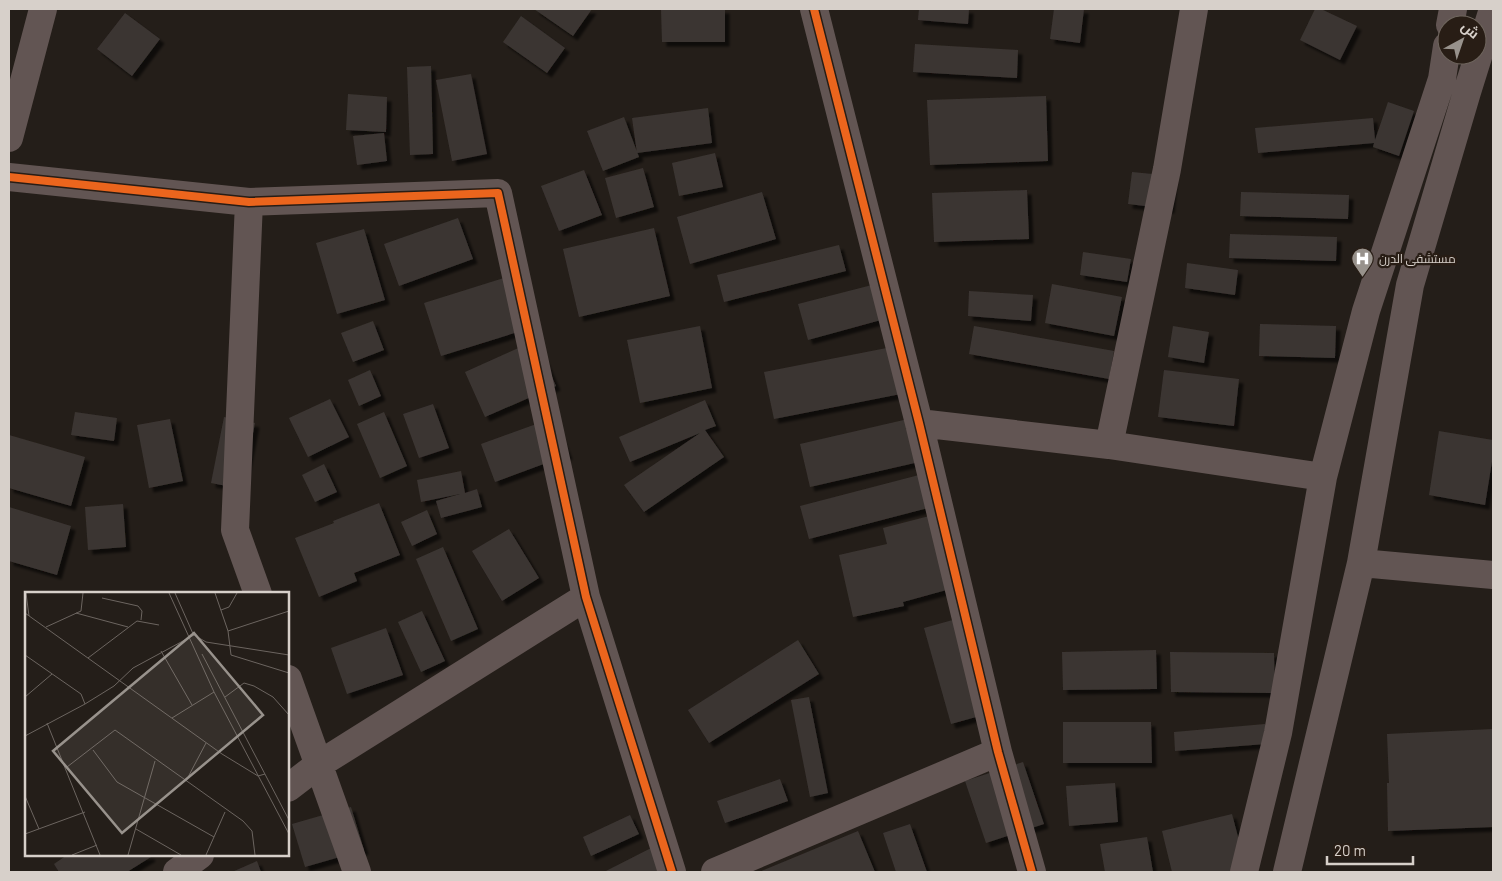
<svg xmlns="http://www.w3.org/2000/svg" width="1502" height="881" viewBox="0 0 1502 881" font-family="Barlow,Cairo,sans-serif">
	<defs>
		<filter id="shadow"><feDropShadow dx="4.5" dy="4.5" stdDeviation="1" flood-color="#0009"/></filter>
	</defs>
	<rect width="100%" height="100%" fill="#241e19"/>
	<path fill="#3b3532" filter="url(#shadow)" d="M 534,9 L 592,9 L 573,36 Z
		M 661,9 L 725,9 L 725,42 L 662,42 Z
		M 919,9 L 969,9 L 968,24 L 918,20 Z
		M 1054,9 L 1084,9 L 1080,43 L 1050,39 Z
		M 1315,9 L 1321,9 L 1357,26 L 1340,60 L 1300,40 Z
		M 125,13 L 160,39 L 132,76 L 97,49 Z
		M 521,16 L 565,48 L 547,73 L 503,42 Z
		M 915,44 L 1018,50 L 1017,78 L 913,72 Z
		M 431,66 L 433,154 L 410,155 L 407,67 Z
		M 471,74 L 487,154 L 452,161 L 436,80 Z
		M 348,94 L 387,97 L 386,132 L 346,130 Z
		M 1046,96 L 1048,161 L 930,165 L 927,100 Z
		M 1388,102 L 1414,111 L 1399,156 L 1373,147 L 1374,143 L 1258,153 L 1255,128 L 1373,118 L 1375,140 Z
		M 708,108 L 712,143 L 637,153 L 632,118 Z
		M 624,117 L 639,157 L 603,171 L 587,131 Z
		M 384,133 L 387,161 L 357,165 L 353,136 Z
		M 715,153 L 723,187 L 679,196 L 672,163 Z
		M 643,168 L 654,207 L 616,218 L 605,178 Z
		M 584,170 L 602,215 L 559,231 L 541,186 Z
		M 1132,172 L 1173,176 L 1170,209 L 1128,204 Z
		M 1027,190 L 1029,239 L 934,242 L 932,193 Z
		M 762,192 L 776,239 L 690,264 L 677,217 Z
		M 1241,192 L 1349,195 L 1348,219 L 1240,216 Z
		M 458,218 L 473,259 L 399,286 L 384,244 Z
		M 654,228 L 670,296 L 579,317 L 563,249 Z
		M 364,229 L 385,300 L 337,314 L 316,243 Z
		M 1230,234 L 1337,237 L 1336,261 L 1229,258 Z
		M 839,245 L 846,271 L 724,302 L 717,275 Z
		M 1083,252 L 1131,259 L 1127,282 L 1080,275 Z
		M 1187,263 L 1238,270 L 1235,295 L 1185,288 Z
		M 507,277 L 524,330 L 441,356 L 424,303 Z
		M 1052,284 L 1122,297 L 1114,336 L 1045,323 Z
		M 872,285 L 881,320 L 808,340 L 798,304 Z
		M 969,291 L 1033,295 L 1031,321 L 968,316 Z
		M 373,321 L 384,350 L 353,362 L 341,333 Z
		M 1260,324 L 1336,326 L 1335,358 L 1259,356 Z
		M 700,326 L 712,388 L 640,403 L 627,340 Z
		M 974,326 L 1114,351 L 1109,379 L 969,354 Z
		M 1173,326 L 1209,332 L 1204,363 L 1168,357 Z
		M 536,340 L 556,386 L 485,417 L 465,372 Z
		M 902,345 L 911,392 L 774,419 L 764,372 Z
		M 370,370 L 381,396 L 359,406 L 348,380 Z
		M 1164,370 L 1239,379 L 1234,426 L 1158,417 Z
		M 330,399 L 349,437 L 308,457 L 289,418 Z
		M 705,400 L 716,426 L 705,430 L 724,457 L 644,512 L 624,485 L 700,433 L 630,462 L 619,437 Z
		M 433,404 L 449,448 L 419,458 L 403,414 Z
		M 75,412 L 117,418 L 114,441 L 71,435 Z
		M 384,412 L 407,466 L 380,478 L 357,424 Z
		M 224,417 L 255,423 L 242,489 L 211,483 Z
		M 553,418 L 568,455 L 495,482 L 481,444 Z
		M 170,419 L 183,481 L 149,488 L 137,425 Z
		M 908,419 L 919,462 L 810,487 L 800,444 Z
		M 1439,431 L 1493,440 L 1493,455 L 1485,505 L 1429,495 Z
		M 9,435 L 85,457 L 71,506 L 9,488 Z
		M 324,464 L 337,492 L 315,502 L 302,475 Z
		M 461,471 L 465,493 L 477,489 L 482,507 L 441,518 L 436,501 L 460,494 L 421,502 L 417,480 Z
		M 919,475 L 928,508 L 809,539 L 800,506 Z
		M 379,503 L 400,555 L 354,573 L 357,581 L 319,597 L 295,538 L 334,523 L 333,521 Z
		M 123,504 L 126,547 L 88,550 L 85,507 Z
		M 9,507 L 71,526 L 57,575 L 9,561 Z
		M 427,510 L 437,534 L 412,546 L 401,522 Z
		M 941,513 L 961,586 L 903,602 L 904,606 L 853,617 L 839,555 L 887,544 L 883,528 Z
		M 509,529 L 539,578 L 502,601 L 472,551 Z
		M 443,547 L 478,629 L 451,641 L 416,559 Z
		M 422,611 L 445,661 L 421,672 L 398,622 Z
		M 967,616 L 994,712 L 951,724 L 924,628 Z
		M 386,628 L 403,675 L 347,694 L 331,648 Z
		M 798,640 L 819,674 L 709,743 L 688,710 Z
		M 1156,650 L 1157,689 L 1063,690 L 1062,652 Z
		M 1170,652 L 1274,653 L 1275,693 L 1171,692 Z
		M 809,697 L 828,793 L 810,797 L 791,700 Z
		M 1063,722 L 1151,722 L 1152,763 L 1063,763 Z
		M 1265,724 L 1266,744 L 1175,751 L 1174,732 Z
		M 1493,729 L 1493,827 L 1388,831 L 1387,783 L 1389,783 L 1387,734 Z
		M 1023,762 L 1044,824 L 986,843 L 965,781 Z
		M 780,779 L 788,801 L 725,823 L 717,801 Z
		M 1115,783 L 1118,822 L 1069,826 L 1066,786 Z
		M 351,807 L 364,850 L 305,867 L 292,824 Z
		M 1232,814 L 1246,867 L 1226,872 L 1172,872 L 1162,831 Z
		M 630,815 L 639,834 L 591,856 L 583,837 Z
		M 910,824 L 927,872 L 896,872 L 883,833 Z
		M 858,831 L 875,872 L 759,872 Z
		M 1147,837 L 1153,872 L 1105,872 L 1100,844 Z
		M 657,845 L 671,872 L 604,872 Z
		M 67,855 L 150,855 L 151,857 L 127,872 L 59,872 L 54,864 Z
		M 257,861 L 261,872 L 232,872 Z"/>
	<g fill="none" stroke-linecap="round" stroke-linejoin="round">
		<path stroke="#625553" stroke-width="28" d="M 814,9 L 919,423 L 998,752 L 1032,872
			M 1450,25 L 1453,9
			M 9,138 L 43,9
			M 9,177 L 249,202 L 498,193 L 586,597 L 672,872
			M 249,202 L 235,530 L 258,594
			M 919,423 L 1109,445 L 1323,477
			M 1109,445 L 1167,169 L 1194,9
			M 1361,563 L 1493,575
			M 288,679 L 357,872
			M 288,788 L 318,765 L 586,597
			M 177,872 L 200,855
			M 715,872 L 998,752
			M 1244,872 L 1278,733 L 1323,477 L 1366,311 L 1442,79 L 1447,46
			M 1287,872 L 1361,563 L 1410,285 L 1467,92 L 1493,9"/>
		<defs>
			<path id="cycleway" d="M 814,9 L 919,423 L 998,752 L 1032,872
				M 9,177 L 249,202 L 498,193 L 586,597 L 672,872"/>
		</defs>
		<use href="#cycleway" stroke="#281d15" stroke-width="11"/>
		<use href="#cycleway" stroke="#eb651d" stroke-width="8"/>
	</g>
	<defs>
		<symbol id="hospital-pin" viewBox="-11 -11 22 30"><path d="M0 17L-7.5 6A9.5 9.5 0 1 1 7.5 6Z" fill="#98928c" stroke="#281d15"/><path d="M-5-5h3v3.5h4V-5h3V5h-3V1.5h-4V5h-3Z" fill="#fff"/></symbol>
	</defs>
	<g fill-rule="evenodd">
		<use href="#hospital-pin" x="1350" y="246" width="25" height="34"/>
	</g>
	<g text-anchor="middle" stroke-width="4.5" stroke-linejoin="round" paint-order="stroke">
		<g font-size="12" fill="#d7d0ca" stroke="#281d15" text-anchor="start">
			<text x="1379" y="263">مستشفى الدرن</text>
		</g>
	</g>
	<g transform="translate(25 592)">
		<rect width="264" height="264" fill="#241e19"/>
		<path fill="none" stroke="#6c6560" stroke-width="1" d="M 1,1 L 4,24M 144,1 L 189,100 L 264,242M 150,1 L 169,44M 190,1 L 203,39 L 206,63 L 264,81M 77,6 L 113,14 L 117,19 L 116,28M 196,18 L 204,15 L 212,1M 0,21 L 197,162 L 233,184 L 240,182M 51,21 L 103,35M 21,35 L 56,19 L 58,1M 203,39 L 264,19M 136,59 L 167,113M 177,62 L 264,228M 0,63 L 56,102 L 60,112M 63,66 L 112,29 L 134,33M 0,105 L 27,82M 200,105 L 219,91 L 229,94 L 248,105 L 264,123M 147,126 L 189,100M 22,131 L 75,263M 0,144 L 60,112 L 89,94 L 108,76 L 169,43 L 181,50 L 264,63M 68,158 L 92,190 L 189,245M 42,175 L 90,138 L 218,229 L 227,239 L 230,263M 161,189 L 181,151M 0,204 L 14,237M 111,237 L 156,263M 0,242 L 60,220M 47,263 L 72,253M 103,263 L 130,169M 181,263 L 200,220"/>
		<path fill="#98928c" fill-opacity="0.15" stroke="#98928c" stroke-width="2.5" d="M 169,41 L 238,123 L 97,241 L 28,159 Z"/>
		<rect width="264" height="264" fill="none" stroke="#d7d0ca" stroke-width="2.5"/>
	</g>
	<rect width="1502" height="881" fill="none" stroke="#d7d0ca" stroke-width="20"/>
	<g transform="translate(1462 40) rotate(40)"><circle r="24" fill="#281d15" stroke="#6e655d"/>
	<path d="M0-4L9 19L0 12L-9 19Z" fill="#98928c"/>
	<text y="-8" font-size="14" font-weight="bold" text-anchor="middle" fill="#d7d0ca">ش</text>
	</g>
	<path d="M1327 856v8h86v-8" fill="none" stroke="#d7d0ca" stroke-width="2.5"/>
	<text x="1334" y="856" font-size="15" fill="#d7d0ca" stroke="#281d15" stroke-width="4" paint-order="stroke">20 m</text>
</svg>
